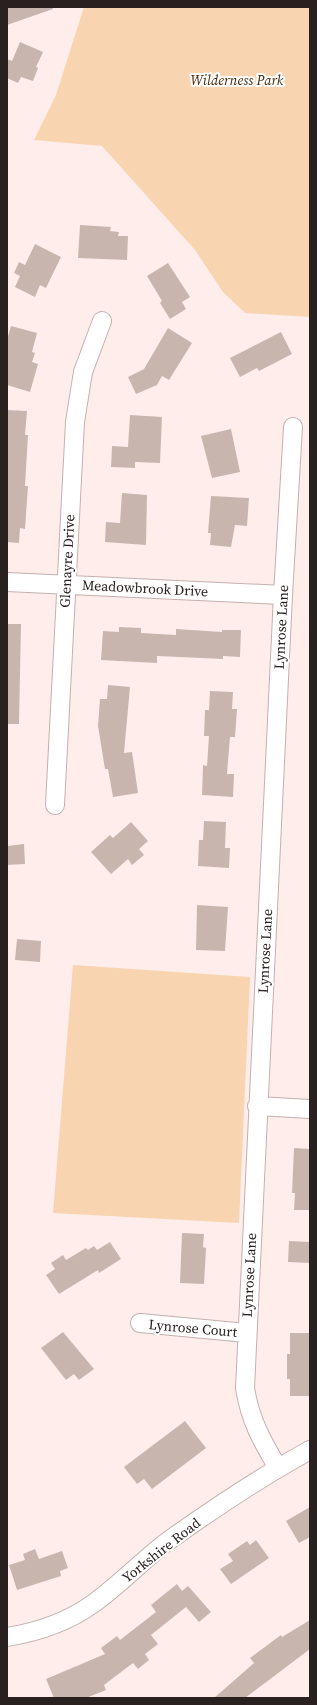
<svg xmlns="http://www.w3.org/2000/svg" width="317" height="1705" viewBox="0 0 317 1705" font-family="'Source Serif 4',serif">
	<rect width="100%" height="100%" fill="#feedeb"/>
	<path fill="#f8d5b0" d="M 84,7 L 310,7 L 310,317 L 245,313 L 223,292 L 195,250 L 102,146 L 34,140 L 56,95 Z
		M 73,965 L 250,977 L 239,1223 L 53,1213 Z"/>
	<path fill="#c8b6ae" d="M 7,7 L 53,7 L 53,9 L 7,25 Z
		M 20,42 L 43,52 L 36,67 L 38,68 L 33,81 L 21,77 L 18,83 L 7,78 L 7,59 L 12,61 Z
		M 80,225 L 111,227 L 110,231 L 119,232 L 118,236 L 128,236 L 127,260 L 78,258 Z
		M 35,244 L 61,257 L 46,288 L 40,285 L 35,297 L 15,287 L 20,276 L 14,273 L 19,262 L 25,265 Z
		M 168,263 L 190,297 L 182,302 L 186,309 L 170,319 L 160,303 L 162,301 L 147,276 Z
		M 11,326 L 37,333 L 32,352 L 35,353 L 32,362 L 38,364 L 30,392 L 7,385 L 7,340 Z
		M 168,328 L 192,343 L 169,380 L 162,376 L 157,385 L 136,394 L 128,377 L 144,369 Z
		M 281,332 L 292,354 L 259,371 L 257,368 L 240,377 L 230,358 Z
		M 7,410 L 27,411 L 25,435 L 28,435 L 25,486 L 28,486 L 25,529 L 20,528 L 19,543 L 7,542 Z
		M 130,415 L 162,417 L 160,463 L 135,462 L 135,468 L 111,467 L 112,446 L 128,447 Z
		M 231,429 L 240,472 L 212,478 L 201,436 Z
		M 122,493 L 147,495 L 146,545 L 105,542 L 106,522 L 120,523 Z
		M 211,496 L 249,498 L 247,526 L 235,525 L 231,547 L 210,545 L 211,533 L 208,533 Z
		M 7,624 L 21,624 L 19,724 L 7,724 Z
		M 119,627 L 141,628 L 141,633 L 176,635 L 176,629 L 222,632 L 222,630 L 241,630 L 240,657 L 223,656 L 223,659 L 157,656 L 157,663 L 101,660 L 103,631 L 119,632 Z
		M 108,685 L 130,687 L 124,753 L 132,752 L 138,793 L 113,797 L 108,769 L 105,769 L 98,726 L 100,699 L 107,699 Z
		M 210,691 L 233,692 L 232,709 L 237,709 L 235,737 L 230,737 L 227,774 L 234,774 L 233,797 L 202,795 L 203,765 L 207,766 L 209,736 L 204,736 L 205,710 L 209,710 Z
		M 204,821 L 226,822 L 225,848 L 230,848 L 229,868 L 198,866 L 199,840 L 203,840 Z
		M 131,822 L 148,841 L 139,849 L 144,855 L 132,865 L 128,859 L 111,874 L 91,852 L 110,835 L 113,838 Z
		M 24,844 L 25,864 L 7,865 L 7,846 Z
		M 197,905 L 228,907 L 225,951 L 196,950 Z
		M 17,939 L 41,941 L 40,962 L 15,960 Z
		M 294,1148 L 310,1149 L 310,1210 L 294,1210 L 295,1193 L 292,1193 Z
		M 182,1233 L 204,1234 L 203,1247 L 206,1248 L 204,1284 L 180,1283 Z
		M 289,1241 L 310,1242 L 310,1263 L 288,1262 Z
		M 110,1242 L 121,1259 L 99,1273 L 98,1270 L 59,1294 L 46,1275 L 55,1269 L 51,1263 L 63,1255 L 66,1260 L 86,1248 L 88,1250 L 94,1246 L 97,1250 Z
		M 63,1332 L 94,1369 L 79,1380 L 74,1374 L 66,1380 L 41,1348 Z
		M 290,1333 L 310,1333 L 310,1396 L 290,1396 L 290,1379 L 287,1379 L 287,1354 L 290,1354 Z
		M 185,1421 L 206,1448 L 152,1489 L 144,1479 L 137,1484 L 124,1467 Z
		M 310,1507 L 310,1537 L 299,1543 L 286,1521 Z
		M 256,1540 L 269,1558 L 231,1584 L 220,1569 L 233,1561 L 228,1554 L 247,1541 L 250,1545 Z
		M 35,1549 L 39,1559 L 62,1551 L 68,1568 L 60,1571 L 61,1576 L 17,1590 L 9,1565 L 25,1560 L 23,1554 Z
		M 177,1584 L 182,1591 L 188,1586 L 211,1612 L 199,1622 L 186,1607 L 151,1635 L 158,1644 L 145,1654 L 149,1660 L 138,1669 L 133,1663 L 104,1685 L 106,1690 L 86,1698 L 54,1698 L 46,1679 L 105,1654 L 101,1648 L 117,1636 L 120,1640 L 156,1612 L 151,1605 Z
		M 310,1620 L 310,1649 L 245,1698 L 214,1698 L 254,1663 L 250,1658 L 281,1635 L 282,1637 Z"/>
	<g fill="none" stroke-linecap="round" stroke-linejoin="round">
		<defs>
			<path id="street" d="M 7,582 L 283,595
				M 55,805 L 75,422 L 83,372 L 102,321
				M 257,1106 L 310,1109
				M 140,1323 L 247,1333
				M 278,1468 C 262,1441 250,1420 245,1388 L 283,595 L 293,427
				M 7,1637 C 38,1632 68,1622 94,1603 C 119,1585 140,1563 164,1544 C 211,1510 259,1478 310,1450"/>
		</defs>
		<use href="#street" stroke="#c4b0ae" stroke-width="20"/>
		<use href="#street" stroke="#fff" stroke-width="18"/>
	</g>
	<g text-anchor="middle" stroke-width="4" stroke-linejoin="round" paint-order="stroke">
		<g font-size="14" font-style="italic" fill="#442a0a" stroke="#fff">
			<text x="237" y="85">Wilderness Park</text>
		</g>
		<g font-size="14" fill="#282120" stroke="#fff">
			<text transform="translate(67 561) rotate(-87)" y="5">Glenayre Drive</text>
			<text transform="translate(145 588) rotate(3)" y="5">Meadowbrook Drive</text>
			<text transform="translate(281 627) rotate(-87)" y="5">Lynrose Lane</text>
			<text transform="translate(265 951) rotate(-87)" y="5">Lynrose Lane</text>
			<text transform="translate(249 1275) rotate(-87)" y="5">Lynrose Lane</text>
			<text transform="translate(193 1328) rotate(5)" y="5">Lynrose Court</text>
			<text transform="translate(161 1550) rotate(-38)" y="5">Yorkshire Road</text>
		</g>
	</g>
	<rect width="317" height="1705" fill="none" stroke="#282120" stroke-width="16"/>
</svg>
